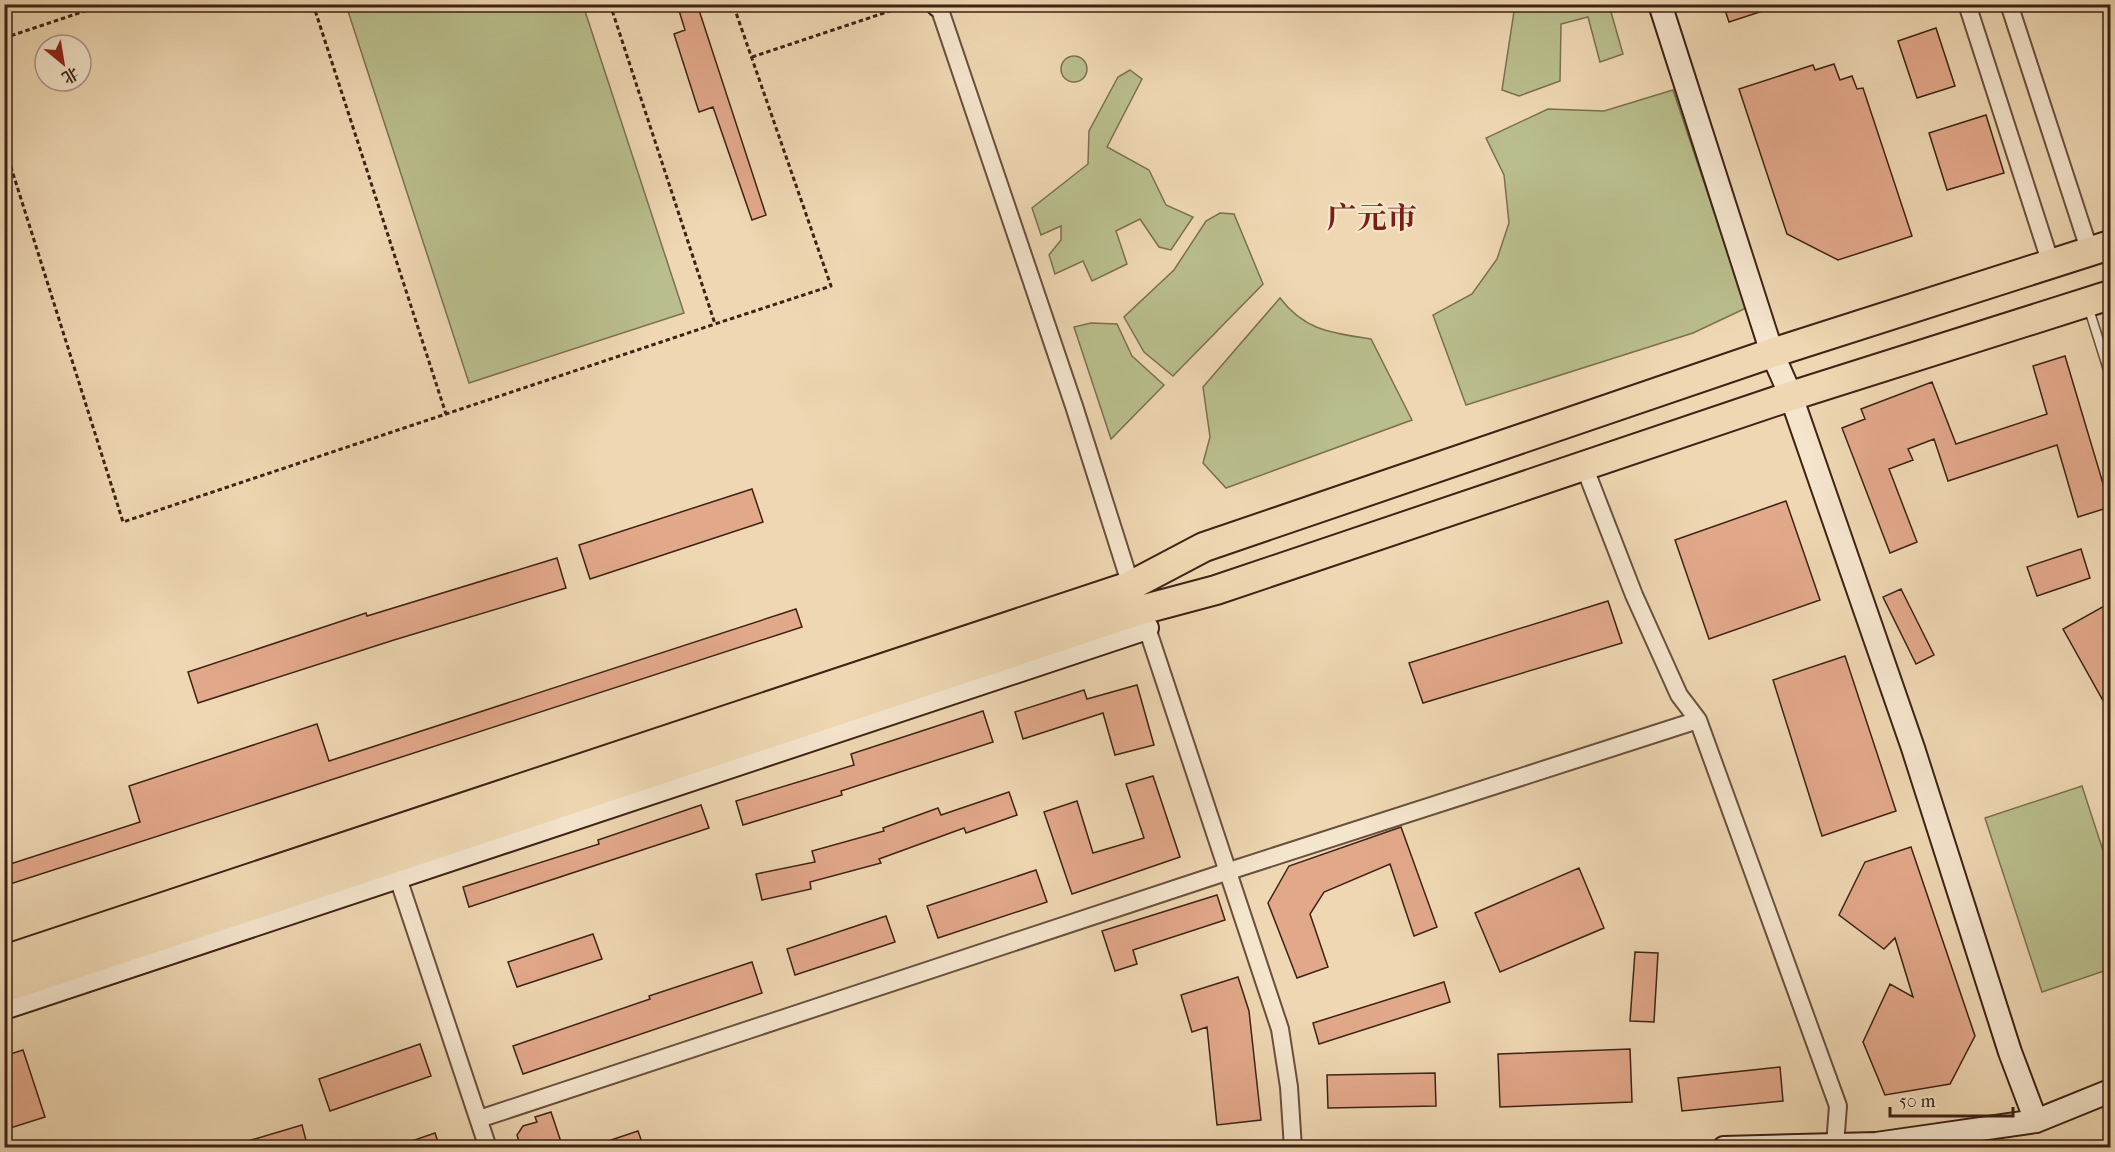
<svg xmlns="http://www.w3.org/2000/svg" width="2115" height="1152" viewBox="0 0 2115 1152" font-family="'IM FELL French Canon','Noto Serif SC',serif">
	<rect width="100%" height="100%" fill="#eed7b2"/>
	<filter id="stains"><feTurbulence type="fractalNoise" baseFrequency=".00333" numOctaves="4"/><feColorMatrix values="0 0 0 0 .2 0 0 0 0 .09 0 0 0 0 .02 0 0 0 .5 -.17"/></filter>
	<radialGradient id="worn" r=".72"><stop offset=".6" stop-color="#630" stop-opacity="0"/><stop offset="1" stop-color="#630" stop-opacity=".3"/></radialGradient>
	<path fill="#b9be8c" stroke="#7c7050" stroke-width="1.5" d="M 346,5 L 583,5 L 684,313 L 469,383 Z
		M 1515,5 L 1609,5 L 1623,54 L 1600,62 L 1588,17 L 1561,24 L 1560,81 L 1519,96 L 1502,90 Z
		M1061 69a13 13 0 1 1 26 0a13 13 0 1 1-26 0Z
		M 1130,70 L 1142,79 L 1107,147 L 1149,170 L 1166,205 L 1193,217 L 1171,250 L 1159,247 L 1140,219 L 1116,231 L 1127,264 L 1092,281 L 1083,261 L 1055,274 L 1049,255 L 1061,240 L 1061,226 L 1041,235 L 1032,208 L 1088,164 L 1089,131 L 1118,77 Z
		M 1673,90 L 1746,308 L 1693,333 L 1466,405 L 1433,315 L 1472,294 L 1497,259 L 1509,223 L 1504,175 L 1486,138 L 1548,109 L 1604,111 Z
		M 1220,213 L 1234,214 L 1263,284 L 1173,376 L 1144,352 L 1124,317 L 1174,270 L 1206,221 Z
		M 1280,298 C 1305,331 1332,333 1371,339 L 1412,420 L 1226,488 L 1203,463 L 1210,437 L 1203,387 Z
		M 1091,323 L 1117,324 L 1132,356 L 1164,385 L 1111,439 L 1074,327 Z
		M 2082,786 L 2110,872 L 2110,969 L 2042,992 L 1985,818 Z"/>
	<path fill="#e2a88a" stroke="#3e2215" stroke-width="1.5" d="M 677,4 L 697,4 L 766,215 L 752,220 L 713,107 L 699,112 L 674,34 L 685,30 Z
		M 1723,4 L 1775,4 L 1775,7 L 1729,22 Z
		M 1936,28 L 1955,86 L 1917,98 L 1898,41 Z
		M 1834,64 L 1840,80 L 1852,76 L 1857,89 L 1863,88 L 1912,236 L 1838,260 L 1787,234 L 1739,89 L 1813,65 L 1815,70 Z
		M 1986,115 L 2004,173 L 1947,190 L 1929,133 Z
		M 2065,356 L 2110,507 L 2078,517 L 2057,445 L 1948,481 L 1934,439 L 1908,449 L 1913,460 L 1889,469 L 1917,542 L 1890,553 L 1842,428 L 1865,419 L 1861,409 L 1932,382 L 1956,444 L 2047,414 L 2033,366 Z
		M 752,489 L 763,522 L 590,579 L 579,545 Z
		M 1786,501 L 1820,600 L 1709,639 L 1675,540 Z
		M 2081,549 L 2090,578 L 2037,596 L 2027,567 Z
		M 557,558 L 566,588 L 394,640 L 198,703 L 188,672 L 366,613 L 367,616 Z
		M 1901,589 L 1934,655 L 1916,664 L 1883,597 Z
		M 1608,601 L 1622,643 L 1423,703 L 1409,663 Z
		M 2106,605 L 2110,614 L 2110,713 L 2063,629 Z
		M 796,609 L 802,627 L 4,886 L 4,866 L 140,822 L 129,786 L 317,724 L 329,761 Z
		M 1845,656 L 1896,811 L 1822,836 L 1773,680 Z
		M 1137,685 L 1154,745 L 1115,755 L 1103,713 L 1023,739 L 1015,712 L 1084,690 L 1087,699 Z
		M 983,711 L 993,742 L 841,791 L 842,795 L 743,825 L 736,801 L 854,765 L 851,754 Z
		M 1153,776 L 1180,857 L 1072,894 L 1044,812 L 1077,801 L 1093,853 L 1144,838 L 1126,784 Z
		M 1009,792 L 1017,815 L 966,833 L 964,828 L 879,859 L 881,863 L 810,882 L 811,889 L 762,900 L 756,874 L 815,862 L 812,851 L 884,831 L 883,828 L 938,808 L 941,815 Z
		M 701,805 L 709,828 L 469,907 L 463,887 L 599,844 L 598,840 Z
		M 1401,827 L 1437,927 L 1414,936 L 1390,864 L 1324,892 L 1310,914 L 1328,967 L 1297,978 L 1268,903 L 1289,866 Z
		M 1911,847 L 1975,1036 L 1950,1084 L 1885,1095 L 1863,1042 L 1890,984 L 1913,997 L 1895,938 L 1884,949 L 1839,915 L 1865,862 Z
		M 1579,868 L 1604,928 L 1500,972 L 1475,913 Z
		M 1036,870 L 1047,902 L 938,938 L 927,906 Z
		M 1217,895 L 1225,920 L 1133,950 L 1137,964 L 1115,971 L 1102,931 Z
		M 886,916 L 895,942 L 795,975 L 787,949 Z
		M 593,934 L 602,959 L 517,987 L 508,962 Z
		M 1635,952 L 1658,953 L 1654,1022 L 1630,1021 Z
		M 752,962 L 762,993 L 523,1074 L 513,1046 L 650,999 L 649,996 Z
		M 1238,977 L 1249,1011 L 1261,1120 L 1217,1125 L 1207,1027 L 1192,1032 L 1181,995 Z
		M 1444,982 L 1450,1002 L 1319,1044 L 1313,1023 Z
		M 420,1044 L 431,1076 L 330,1111 L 319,1079 Z
		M 1630,1049 L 1632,1102 L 1500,1107 L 1498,1054 Z
		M 23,1050 L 45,1117 L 4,1130 L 4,1056 Z
		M 1780,1067 L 1783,1101 L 1682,1111 L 1678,1078 Z
		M 1435,1073 L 1436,1106 L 1328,1108 L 1327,1075 Z
		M 551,1112 L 563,1148 L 521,1148 L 517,1135 L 523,1126 L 537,1122 L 535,1117 Z
		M 302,1125 L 308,1148 L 238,1148 L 238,1144 Z
		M 638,1131 L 644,1148 L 596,1148 L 596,1145 Z
		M 435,1133 L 440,1148 L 400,1148 L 400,1145 Z"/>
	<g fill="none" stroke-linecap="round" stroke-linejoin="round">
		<defs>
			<path id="lane" d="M 2088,306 L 2110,376"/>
			<path id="street" d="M 938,4 L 1074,406 L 1133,592
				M 1967,4 L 2051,264
				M 2009,4 L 2090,252
				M 1584,466 L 1634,595 L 1679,695 L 1698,720
				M 1144,619 L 1280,1029 L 1289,1087 L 1293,1148
				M 394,866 L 488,1148
				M 479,1119 L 1226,872 L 1698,720 L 1838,1106 L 1835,1145"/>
			<path id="secondary" d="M 1660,4 L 1772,353 L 1791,396 L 1913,748 L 2010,1052 L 2036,1121
				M 938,5 L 938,4
				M 4,1008 L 1147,628
				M 1724,1148 L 1876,1144 L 2036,1121 L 2110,1091"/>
			<path id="highway" d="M 4,960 L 1130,586 L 1204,547 L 1772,353 L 2110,245
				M 4,988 L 1141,610 L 1216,590 L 1791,396 L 2110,295"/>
		</defs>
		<use href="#lane" stroke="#6a4f3c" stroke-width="11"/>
		<use href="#street" stroke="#6a4f3c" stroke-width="20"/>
		<use href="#secondary" stroke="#3e2215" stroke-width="26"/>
		<use href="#highway" stroke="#3e2215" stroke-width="32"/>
		<path stroke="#3e2215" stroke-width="3" stroke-dasharray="4.5 3" stroke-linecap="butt" d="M 313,4 L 446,414
			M 610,4 L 715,324 L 831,286 L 733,4
			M 4,38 L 106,4
			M 752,57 L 911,4
			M 4,145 L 123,522 L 715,324"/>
		<use href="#lane" stroke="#f4e5cd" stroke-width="8"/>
		<use href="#street" stroke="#f4e5cd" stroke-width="16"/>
		<use href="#secondary" stroke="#f4e5cd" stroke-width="22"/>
		<use href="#highway" stroke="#eed7b2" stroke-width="28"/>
	</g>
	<g text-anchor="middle" stroke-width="4.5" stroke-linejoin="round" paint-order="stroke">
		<g font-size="30" font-weight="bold" fill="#7a1f14" stroke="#f4e5cd">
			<text x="1372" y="228">广元市</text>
		</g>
	</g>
	<rect width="2115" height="1152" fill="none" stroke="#eed7b2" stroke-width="24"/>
	<rect x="6" y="6" width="2103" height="1140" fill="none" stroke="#3e2215" stroke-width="3"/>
	<rect x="12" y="12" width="2091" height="1128" fill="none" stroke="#3e2215" stroke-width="1.5"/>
	<g transform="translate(63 63) rotate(150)"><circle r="28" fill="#f4e5cd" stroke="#ab9783" stroke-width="1.5"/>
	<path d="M0-4.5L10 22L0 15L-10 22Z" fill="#8f2418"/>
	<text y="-9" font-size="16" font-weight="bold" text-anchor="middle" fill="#3e2215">北</text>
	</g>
	<path d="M1890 1107v9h123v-9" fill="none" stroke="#3e2215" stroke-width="3"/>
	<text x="1899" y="1107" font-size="18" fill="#3e2215" stroke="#f4e5cd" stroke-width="4.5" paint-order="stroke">50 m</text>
	<rect width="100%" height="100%" filter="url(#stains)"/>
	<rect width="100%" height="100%" fill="url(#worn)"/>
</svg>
